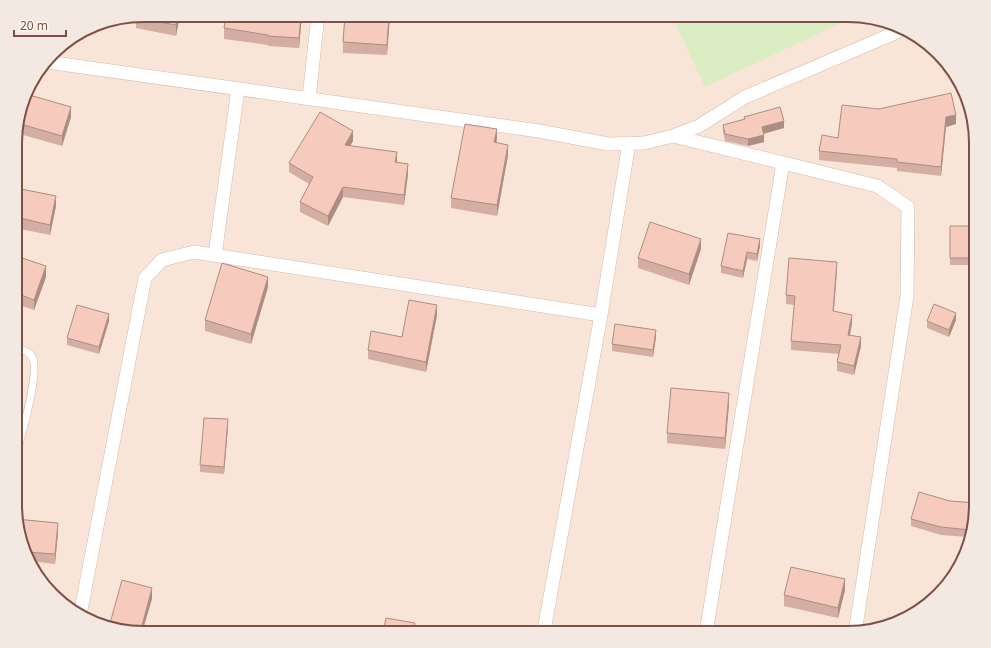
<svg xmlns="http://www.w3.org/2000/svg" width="991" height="648" viewBox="0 0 991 648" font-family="'Noto Sans',sans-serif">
	<rect width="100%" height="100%" fill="#fef1e7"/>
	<path fill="#f9e5d7" d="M 143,15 L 848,15 L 889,22 L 919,37 L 959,79 L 976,135 L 976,513 L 954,576 L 912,616 L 856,633 L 143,633 L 102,626 L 72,611 L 32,569 L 16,522 L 16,126 L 28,86 L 58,47 L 94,25 Z"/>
	<path fill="#dbeec3" d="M 671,15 L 848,15 L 856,16 L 705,87 Z"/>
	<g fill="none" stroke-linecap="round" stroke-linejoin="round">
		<defs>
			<path id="service" d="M 16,348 C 23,350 31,352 33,359 C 39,376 21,436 16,456"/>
			<path id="minor" d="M 47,62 L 539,131 L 608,144 L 644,143 L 673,136 L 699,126 L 745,97 L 904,29
				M 309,98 L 318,15
				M 673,136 L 877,186 L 908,207 L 907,296 L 855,633
				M 215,255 L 238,89
				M 80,615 L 145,278 L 162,260 L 194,252 L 601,315
				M 545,625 L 601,315 L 629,143
				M 706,633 L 783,163"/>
		</defs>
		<use href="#service" stroke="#d4b9ae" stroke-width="8"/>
		<use href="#minor" stroke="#d4b9ae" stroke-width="14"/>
		<use href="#service" stroke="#fff" stroke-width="7"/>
		<use href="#minor" stroke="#fff" stroke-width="13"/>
	</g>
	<path fill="#d4aea2" d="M 180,15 L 176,36 L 136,28 L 136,18 Z
		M 226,15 L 302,15 L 299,48 L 268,46 L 268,45 L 224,39 L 224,28 Z
		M 345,15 L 390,15 L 387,55 L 343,53 L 343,42 Z
		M 26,94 L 71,117 L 62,146 L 16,133 L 16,126 Z
		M 744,117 L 784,128 L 763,134 L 764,142 L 748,146 L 725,141 L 723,132 L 723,125 L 744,119 Z
		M 956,124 L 946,127 L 941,176 L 897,171 L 897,168 L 819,160 L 819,151 L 838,138 Z
		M 497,139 L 496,143 L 508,155 L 497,216 L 451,208 L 451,198 Z
		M 353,141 L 350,146 L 397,163 L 408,174 L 404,205 L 343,197 L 328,226 L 300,212 L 300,202 L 309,184 L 289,172 L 289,163 Z
		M 16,188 L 56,206 L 50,235 L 20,229 L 16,248 Z
		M 950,226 L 976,226 L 976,265 L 950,265 Z
		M 728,233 L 760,246 L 757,261 L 747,259 L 743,278 L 721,273 L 721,266 Z
		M 701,249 L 689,285 L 638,268 L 638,258 Z
		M 16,256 L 46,277 L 34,310 L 16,304 Z
		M 837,270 L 834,311 L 852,323 L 850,335 L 861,346 L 854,375 L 837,371 L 837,362 L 839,354 L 791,350 L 791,341 L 795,305 L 786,304 L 786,295 Z
		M 268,287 L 251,344 L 205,331 L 205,320 Z
		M 437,315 L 426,372 L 368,359 L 368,350 L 402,337 Z
		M 956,320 L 949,337 L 927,328 L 927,321 Z
		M 109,321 L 99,354 L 67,345 L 67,338 Z
		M 656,337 L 653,357 L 612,351 L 612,344 Z
		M 729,404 L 725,449 L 667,443 L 667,433 Z
		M 228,426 L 224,474 L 200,472 L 200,465 Z
		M 950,501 L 976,513 L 968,537 L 941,535 L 911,526 L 911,519 Z
		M 16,522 L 58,533 L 55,564 L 30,561 Z
		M 845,590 L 838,618 L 784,606 L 784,595 Z"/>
	<path fill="#ac8d84" d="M 178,15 L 180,15 L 176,36 L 176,25 Z
		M 301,15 L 302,15 L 299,48 L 299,38 Z
		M 389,15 L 390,15 L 387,55 L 387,45 Z
		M 71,107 L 71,117 L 62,146 L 62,136 Z
		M 956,115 L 956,124 L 946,127 L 941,176 L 941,167 L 946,117 Z
		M 784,121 L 784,128 L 762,134 L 762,127 Z
		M 497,129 L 497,139 L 494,153 L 494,142 Z
		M 353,131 L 353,141 L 345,155 L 345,145 Z
		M 764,135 L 764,142 L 748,146 L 748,139 Z
		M 508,145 L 508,155 L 497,216 L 497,205 Z
		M 397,152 L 397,162 L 395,172 L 395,162 Z
		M 408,164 L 408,174 L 404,205 L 404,195 Z
		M 343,187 L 343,197 L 328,226 L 328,216 Z
		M 56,196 L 56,206 L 50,235 L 50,225 Z
		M 20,218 L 20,229 L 16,248 L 16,237 Z
		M 701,239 L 701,249 L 689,285 L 689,274 Z
		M 760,239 L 760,246 L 757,261 L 757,254 Z
		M 747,252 L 747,259 L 743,278 L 743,271 Z
		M 837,262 L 837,270 L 833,319 L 833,311 Z
		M 46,266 L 46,277 L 34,310 L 34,300 Z
		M 268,277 L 268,287 L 251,344 L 251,334 Z
		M 437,305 L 437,315 L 426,372 L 426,362 Z
		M 956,313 L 956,320 L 949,337 L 949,330 Z
		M 109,314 L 109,321 L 99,354 L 99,347 Z
		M 852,315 L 852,323 L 848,343 L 848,335 Z
		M 656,330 L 656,337 L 653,357 L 653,350 Z
		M 861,337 L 861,346 L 854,375 L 854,366 Z
		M 18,357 L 18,367 L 16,376 L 16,366 Z
		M 729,393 L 729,404 L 725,449 L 725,438 Z
		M 228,419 L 228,426 L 224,474 L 224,467 Z
		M 58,523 L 58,533 L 55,564 L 55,554 Z
		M 845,579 L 845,590 L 838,618 L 838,608 Z
		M 152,588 L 152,599 L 142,633 L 140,633 Z
		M 415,623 L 415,633 L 413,633 Z"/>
	<path fill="#f6cabc" stroke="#ac8d84" d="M 143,15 L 178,15 L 176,25 L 136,18 L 136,16 Z
		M 226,15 L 301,15 L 299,38 L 268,36 L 268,35 L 224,28 Z
		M 345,15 L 389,15 L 387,45 L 343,42 Z
		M 951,93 L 956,115 L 946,117 L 941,167 L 897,162 L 897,159 L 819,151 L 822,135 L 838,138 L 842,105 L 879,109 Z
		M 26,94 L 71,107 L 62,136 L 17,123 Z
		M 780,107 L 784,121 L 762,127 L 764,135 L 748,139 L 725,134 L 723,125 L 745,119 L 744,117 Z
		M 320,112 L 353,131 L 345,145 L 397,152 L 395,162 L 408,164 L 404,195 L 343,187 L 328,216 L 300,202 L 313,177 L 289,163 Z
		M 465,124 L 497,129 L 494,142 L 508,145 L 497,205 L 451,198 Z
		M 16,188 L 56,196 L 50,225 L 20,218 L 16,237 Z
		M 650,222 L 701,239 L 689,274 L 638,258 Z
		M 950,226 L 976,226 L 976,258 L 950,258 Z
		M 728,233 L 760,239 L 757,254 L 747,252 L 743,271 L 721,266 Z
		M 16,256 L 46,266 L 34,300 L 16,293 Z
		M 789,258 L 837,262 L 833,311 L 852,315 L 848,335 L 861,337 L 854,366 L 837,362 L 841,345 L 791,341 L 795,296 L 786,295 Z
		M 222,263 L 268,277 L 251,334 L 205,320 Z
		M 409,300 L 437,305 L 426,362 L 368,350 L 371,331 L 402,337 Z
		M 934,304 L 956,313 L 949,330 L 927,321 Z
		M 77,305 L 109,314 L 99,347 L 67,338 Z
		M 615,324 L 656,330 L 653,350 L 612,344 Z
		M 16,356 L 18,357 L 16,366 Z
		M 671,388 L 729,393 L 725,438 L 667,433 Z
		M 204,418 L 228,419 L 224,467 L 200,465 Z
		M 919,492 L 950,501 L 976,503 L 976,513 L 970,530 L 941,527 L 911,519 Z
		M 16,519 L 58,523 L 55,554 L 26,552 L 16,522 Z
		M 791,567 L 845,579 L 838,608 L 784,595 Z
		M 122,580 L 152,588 L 140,633 L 109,627 Z
		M 386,618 L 415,623 L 413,633 L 383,633 Z"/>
	<path d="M0 0H991V648H0ZM143 22H848A121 121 0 0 1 969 143V505A121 121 0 0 1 848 626H143A121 121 0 0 1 22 505V143A121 121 0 0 1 143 22Z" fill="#f4e9e2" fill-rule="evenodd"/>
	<path fill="none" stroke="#7b5248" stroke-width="2" d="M143 22H848A121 121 0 0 1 969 143V505A121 121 0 0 1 848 626H143A121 121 0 0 1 22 505V143A121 121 0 0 1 143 22Z"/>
	<path d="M14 30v6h52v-6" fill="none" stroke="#7b5248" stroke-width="2"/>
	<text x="20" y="30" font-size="12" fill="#7b5248" stroke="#fff6ef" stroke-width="3" paint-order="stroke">20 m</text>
</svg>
